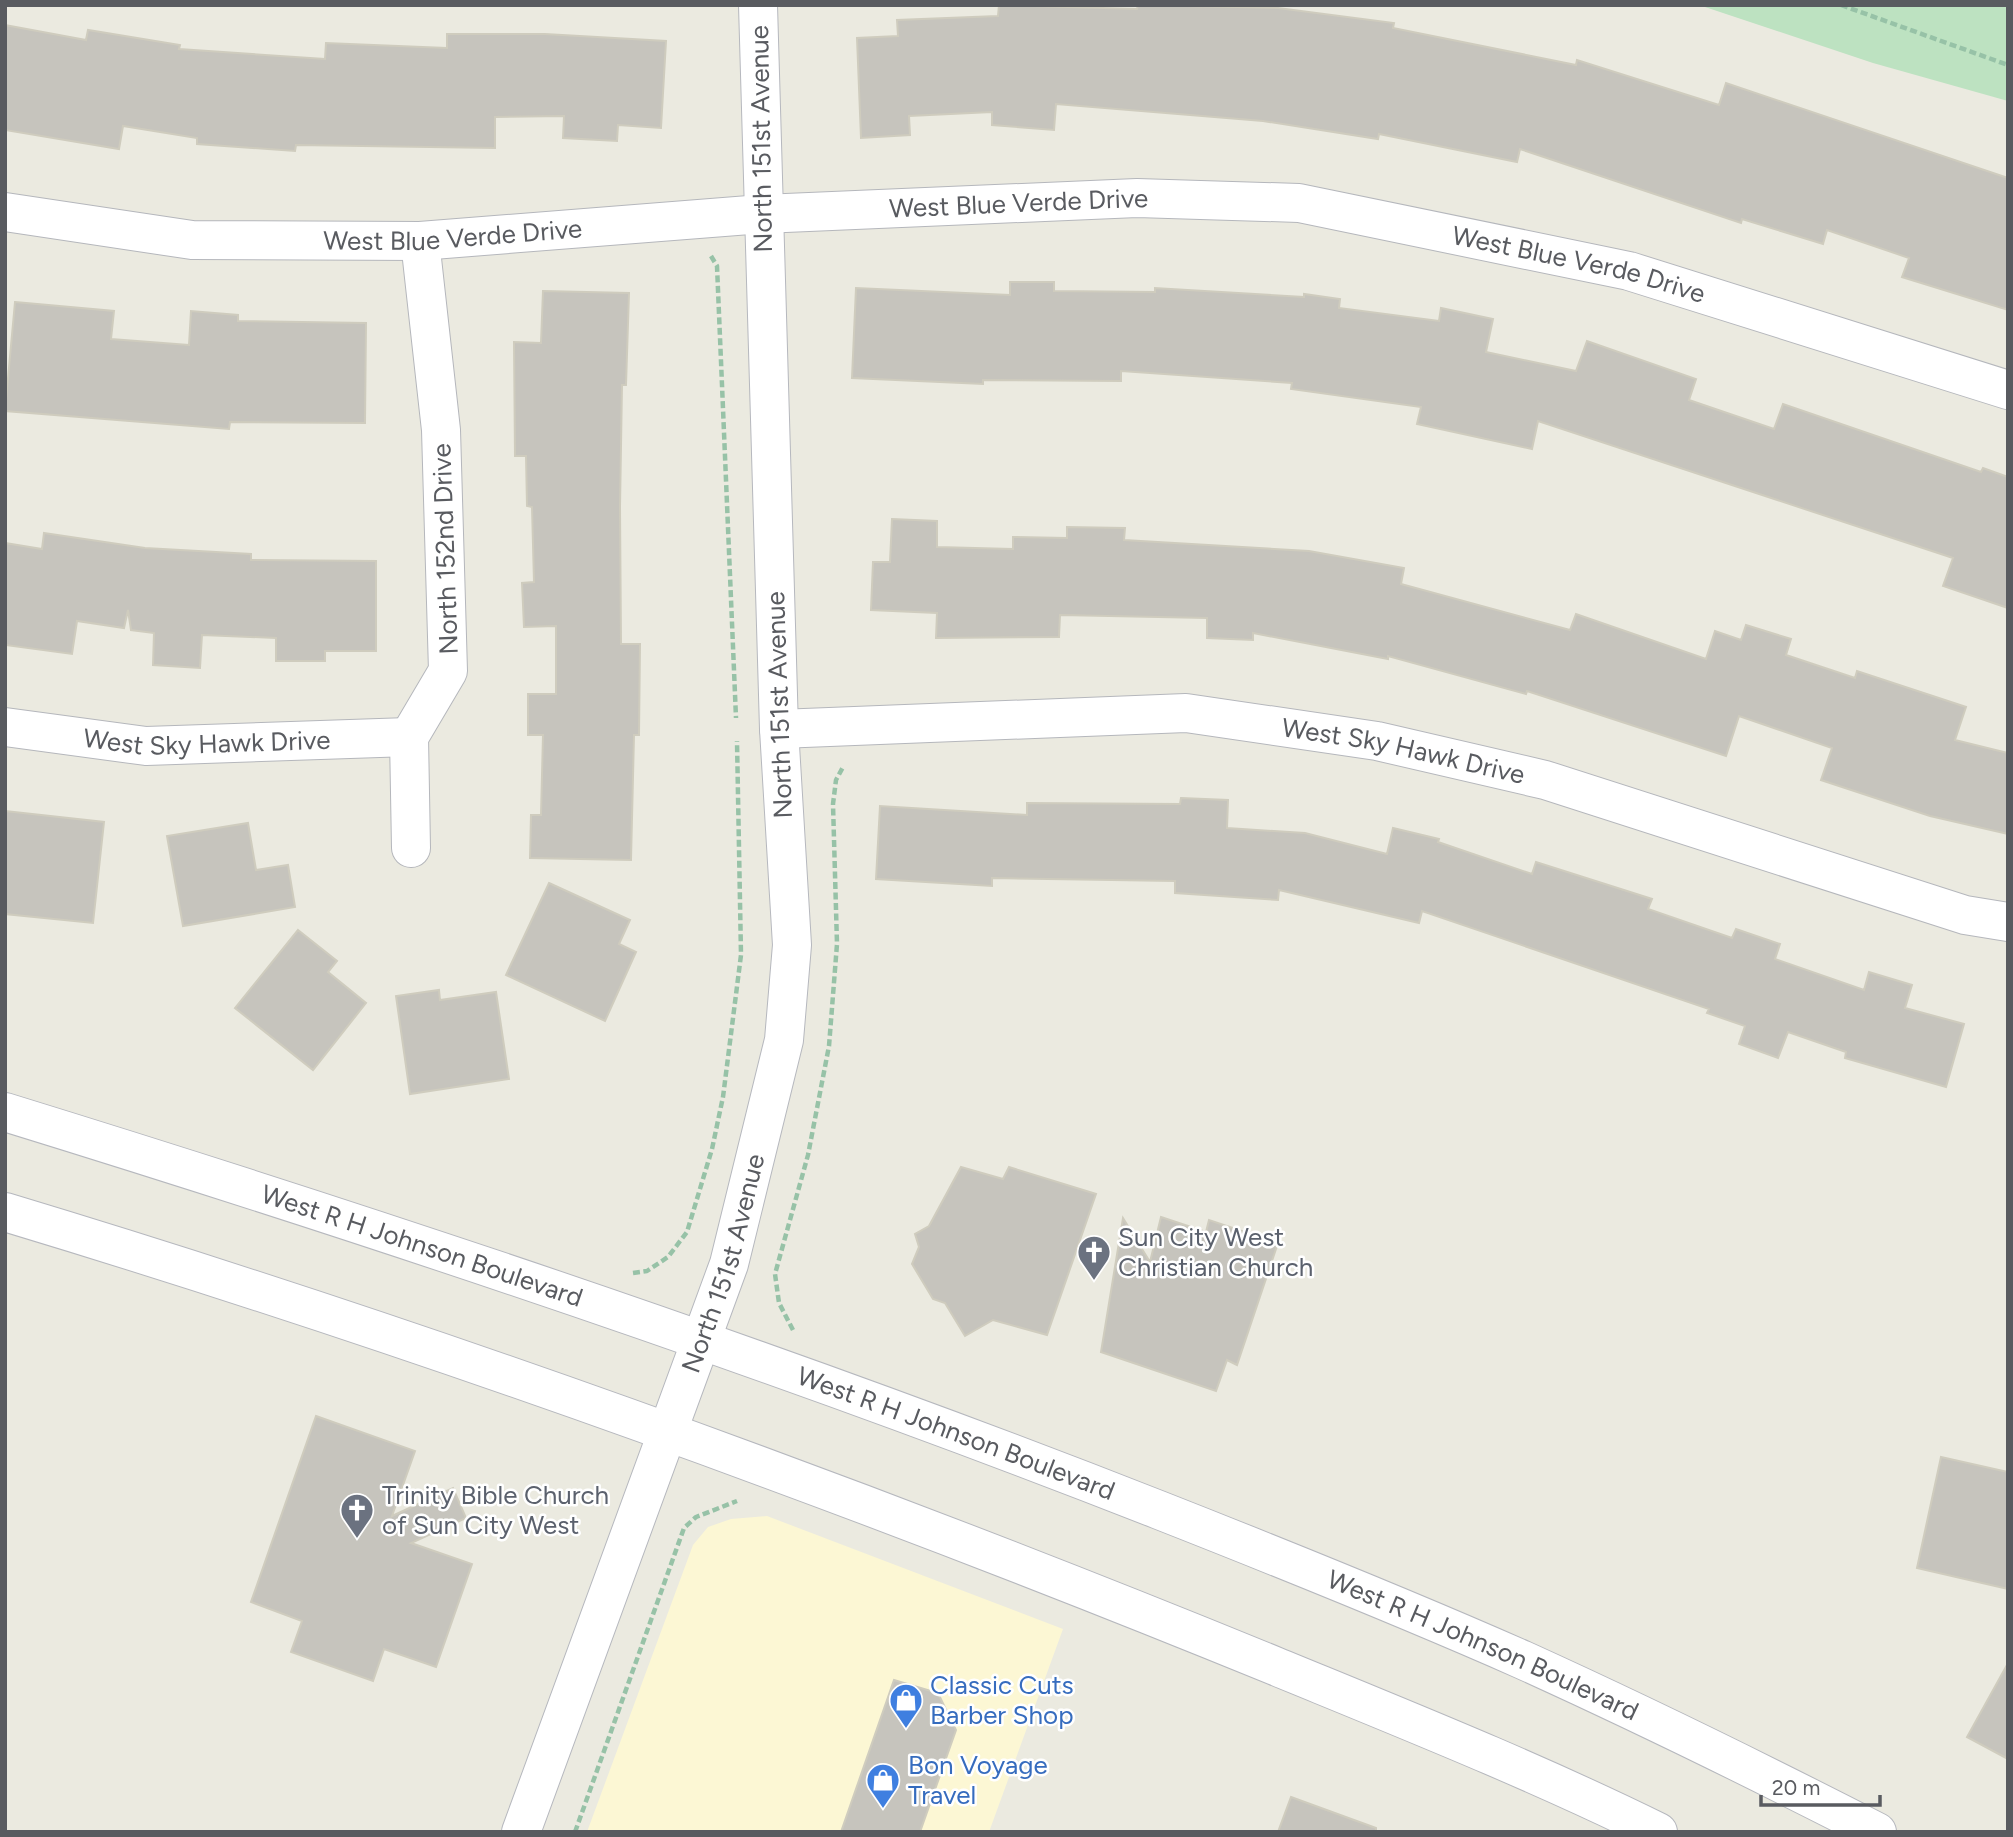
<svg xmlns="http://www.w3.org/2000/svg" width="2013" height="1837" viewBox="0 0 2013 1837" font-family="Figtree,sans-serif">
	<rect width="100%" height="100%" fill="#ebeae0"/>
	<path fill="#fcf7d4" d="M 767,1516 L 1063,1629 L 989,1832 L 587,1832 L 693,1545 L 708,1527 L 731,1519 Z"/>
	<path fill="#bde2c1" d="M 1699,5 L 2008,5 L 2008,101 L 1873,63 Z"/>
	<path fill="#c6c4bd" stroke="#cfccbe" stroke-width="2" d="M 999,5 L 1137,9 L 1138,5 L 1278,8 L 1394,23 L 1393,28 L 1576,65 L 1577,60 L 1719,105 L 1726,83 L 2008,178 L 2008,310 L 1902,277 L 1909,258 L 1827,230 L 1823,244 L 1742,219 L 1741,223 L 1520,149 L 1517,162 L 1379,134 L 1378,139 L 1263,121 L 1056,104 L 1054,130 L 992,125 L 992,112 L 909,116 L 910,135 L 861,138 L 857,38 L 898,36 L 897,20 L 998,16 Z
		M 5,25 L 86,40 L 88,30 L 180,45 L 179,49 L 325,59 L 326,43 L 447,48 L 447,34 L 545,34 L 666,41 L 661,128 L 618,125 L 617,141 L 563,138 L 564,116 L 495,117 L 495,148 L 296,145 L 295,151 L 197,144 L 197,138 L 123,126 L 119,149 L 5,130 Z
		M 1010,282 L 1054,282 L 1054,291 L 1155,292 L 1155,288 L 1304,297 L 1304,294 L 1340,299 L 1339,308 L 1439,321 L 1441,308 L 1493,319 L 1486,352 L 1576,371 L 1587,341 L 1696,379 L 1689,400 L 1774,429 L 1783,404 L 1981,472 L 1983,468 L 2008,477 L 2008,608 L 1943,586 L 1953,558 L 1538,421 L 1532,449 L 1417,424 L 1421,407 L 1291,389 L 1292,383 L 1121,371 L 1121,381 L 983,380 L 983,384 L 852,378 L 856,288 L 1010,295 Z
		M 543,291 L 629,293 L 626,385 L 622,385 L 620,507 L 621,644 L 640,644 L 639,735 L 634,735 L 631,860 L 530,858 L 531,815 L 541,815 L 543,735 L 528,735 L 528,694 L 556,694 L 556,626 L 524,627 L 522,583 L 534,582 L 532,507 L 527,506 L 526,456 L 515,456 L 514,342 L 541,343 Z
		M 15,302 L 114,311 L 111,339 L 189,345 L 191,311 L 238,315 L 238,321 L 366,323 L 365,423 L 230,422 L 229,429 L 5,411 Z
		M 892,519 L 937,521 L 937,547 L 1013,549 L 1013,537 L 1067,538 L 1067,527 L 1125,528 L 1124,540 L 1309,551 L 1404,568 L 1401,584 L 1570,630 L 1576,614 L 1706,659 L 1715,631 L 1741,640 L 1746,625 L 1791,639 L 1786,655 L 1855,678 L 1857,671 L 1966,707 L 1955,740 L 2008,753 L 2008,834 L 1930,816 L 1821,780 L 1832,748 L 1739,716 L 1726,756 L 1527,691 L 1526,694 L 1388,656 L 1388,659 L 1253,633 L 1253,640 L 1207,638 L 1207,618 L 1060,615 L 1059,637 L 936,638 L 937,613 L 871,610 L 873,562 L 890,562 Z
		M 44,533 L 145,548 L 251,554 L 251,560 L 376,561 L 376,651 L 325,651 L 325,661 L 276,661 L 276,638 L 202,635 L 200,668 L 153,665 L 154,633 L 131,630 L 128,610 L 124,628 L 77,621 L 72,654 L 5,645 L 5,543 L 42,549 Z
		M 1181,798 L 1228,800 L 1227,828 L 1305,833 L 1387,854 L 1393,828 L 1439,839 L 1438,842 L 1532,874 L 1536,862 L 1652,899 L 1648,909 L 1732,938 L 1736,929 L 1780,944 L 1775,959 L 1864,990 L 1869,972 L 1912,985 L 1905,1008 L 1964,1024 L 1946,1087 L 1845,1058 L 1846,1052 L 1788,1032 L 1778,1058 L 1739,1044 L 1745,1026 L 1707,1013 L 1709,1009 L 1422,911 L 1419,923 L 1279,890 L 1278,900 L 1175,893 L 1175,881 L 992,878 L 992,886 L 876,879 L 880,806 L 1027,815 L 1027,803 L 1180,804 Z
		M 5,811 L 104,822 L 93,923 L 5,914 Z
		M 248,823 L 256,870 L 288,865 L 295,907 L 183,926 L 167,836 Z
		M 549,883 L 630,920 L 619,944 L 636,952 L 605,1021 L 506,975 Z
		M 298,930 L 337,961 L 328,972 L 366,1003 L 313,1070 L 235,1008 Z
		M 439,990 L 440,1000 L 496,992 L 509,1079 L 410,1094 L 396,996 Z
		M 961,1167 L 1003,1179 L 1009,1167 L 1096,1194 L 1047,1335 L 993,1320 L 965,1336 L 945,1303 L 933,1299 L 912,1264 L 919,1247 L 915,1234 L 929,1226 Z
		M 1161,1217 L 1206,1232 L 1209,1220 L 1278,1243 L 1237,1365 L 1227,1360 L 1216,1391 L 1101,1352 L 1123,1218 L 1150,1262 Z
		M 316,1416 L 415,1451 L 392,1516 L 453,1488 L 466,1518 L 411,1543 L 472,1564 L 436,1667 L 384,1649 L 373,1681 L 291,1652 L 302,1621 L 251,1602 Z
		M 1941,1457 L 2008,1472 L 2008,1589 L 1917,1568 Z
		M 2008,1663 L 2008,1759 L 1967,1737 Z
		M 894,1680 L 938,1693 L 956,1730 L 920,1832 L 841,1832 Z
		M 1291,1797 L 1376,1828 L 1376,1832 L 1278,1832 Z"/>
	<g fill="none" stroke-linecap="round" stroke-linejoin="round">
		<defs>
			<g id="street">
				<path id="s1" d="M 5,212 L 192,240 L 420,241 L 762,214 L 1137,198 L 1299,203 L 1629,271 L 2008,390"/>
				<path id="s2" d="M 5,727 L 146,746 L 409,737"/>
				<path id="s3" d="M 779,729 L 1186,713 L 1377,741 L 1545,780 L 1965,915 L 2008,922"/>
				<path d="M 411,848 L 409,737 L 448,671 L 441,430 L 420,241"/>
			</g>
			<g id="secondary">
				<path id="s4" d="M 5,1112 C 394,1232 780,1361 1159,1510 C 1281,1558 1403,1607 1523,1660 C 1642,1714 1760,1772 1877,1832"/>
				<path d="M 5,1212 C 436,1342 859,1496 1275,1666 C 1404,1719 1532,1770 1658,1832"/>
				<path id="s5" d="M 521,1832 L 729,1264 L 784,1040 L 792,945 L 779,729 L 758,5"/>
			</g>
		</defs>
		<use href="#street" stroke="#b5b7bc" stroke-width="40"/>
		<use href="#secondary" stroke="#b6b8be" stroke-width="40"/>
		<path stroke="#97c2a7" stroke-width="4.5" stroke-dasharray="7 3.5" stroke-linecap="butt" d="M 1841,5 L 2008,65
			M 711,256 L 717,266 L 736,718
			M 633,1273 L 647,1271 L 668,1257 L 687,1232 L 712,1149 L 723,1097 L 741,955 L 737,741
			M 793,1330 L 779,1303 L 775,1274 L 808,1155 L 829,1046 L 837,944 L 833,804 L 836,780 L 843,767
			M 575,1832 L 684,1528 L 696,1517 L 737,1501"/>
		<use href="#street" stroke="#fff" stroke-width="38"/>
		<use href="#secondary" stroke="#fff" stroke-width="38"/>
	</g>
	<defs>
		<symbol id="church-pin" viewBox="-11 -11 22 30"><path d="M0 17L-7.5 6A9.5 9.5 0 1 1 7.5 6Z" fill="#6b7280" stroke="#fff"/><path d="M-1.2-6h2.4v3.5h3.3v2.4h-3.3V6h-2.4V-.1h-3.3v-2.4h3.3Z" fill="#fff"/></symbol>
		<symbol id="shop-pin" viewBox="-11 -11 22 30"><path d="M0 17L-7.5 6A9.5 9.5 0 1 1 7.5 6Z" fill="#3f7fe0" stroke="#fff"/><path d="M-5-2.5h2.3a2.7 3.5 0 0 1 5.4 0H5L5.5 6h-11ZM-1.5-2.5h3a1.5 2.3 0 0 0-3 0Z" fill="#fff"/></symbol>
	</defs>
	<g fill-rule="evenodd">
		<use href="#church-pin" x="1075" y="1233" width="38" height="52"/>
		<use href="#church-pin" x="338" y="1491" width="38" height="52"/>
		<use href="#shop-pin" x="887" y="1681" width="38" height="52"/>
		<use href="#shop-pin" x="864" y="1761" width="38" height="52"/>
	</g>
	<g text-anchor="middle" stroke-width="5" stroke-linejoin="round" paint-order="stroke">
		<g font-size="26" fill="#595b60" stroke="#fff">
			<text transform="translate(761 139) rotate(-91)" y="9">North 151st Avenue</text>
			<text dy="9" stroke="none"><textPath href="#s1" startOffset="1017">West Blue Verde Drive</textPath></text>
			<text dy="9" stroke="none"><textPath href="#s1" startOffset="450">West Blue Verde Drive</textPath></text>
			<text dy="9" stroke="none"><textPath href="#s1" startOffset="1584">West Blue Verde Drive</textPath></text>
			<text transform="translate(445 549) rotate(-92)" y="9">North 152nd Drive</text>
			<text transform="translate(779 705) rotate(-92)" y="9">North 151st Avenue</text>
			<text dy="9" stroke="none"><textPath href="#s2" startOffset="203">West Sky Hawk Drive</textPath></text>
			<text dy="9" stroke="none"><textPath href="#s3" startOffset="628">West Sky Hawk Drive</textPath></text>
			<text dy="9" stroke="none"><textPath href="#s4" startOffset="438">West R H Johnson Boulevard</textPath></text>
			<text dy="9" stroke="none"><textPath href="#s5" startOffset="604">North 151st Avenue</textPath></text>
			<text dy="9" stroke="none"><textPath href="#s4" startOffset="1004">West R H Johnson Boulevard</textPath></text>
			<text dy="9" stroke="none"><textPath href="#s4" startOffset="1572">West R H Johnson Boulevard</textPath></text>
		</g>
		<g font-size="26" fill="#5b616d" stroke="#fff" text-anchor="start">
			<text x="1118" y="1246">Sun City West<tspan x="1118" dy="30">Christian Church</tspan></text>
			<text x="382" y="1504">Trinity Bible Church<tspan x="382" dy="30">of Sun City West</tspan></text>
		</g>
		<g font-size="26" fill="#366cbe" stroke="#fff" text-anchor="start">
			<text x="930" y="1694">Classic Cuts<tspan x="930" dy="30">Barber Shop</tspan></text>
			<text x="908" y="1774">Bon Voyage<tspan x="908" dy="30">Travel</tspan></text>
		</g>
	</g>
	<rect width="2013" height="1837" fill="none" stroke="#595b60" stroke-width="14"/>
	<path d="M1761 1795v10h119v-10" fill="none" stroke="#595b60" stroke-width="3.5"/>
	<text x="1772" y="1795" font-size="21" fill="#595b60" stroke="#ffffff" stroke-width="5" paint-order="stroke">20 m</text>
</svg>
